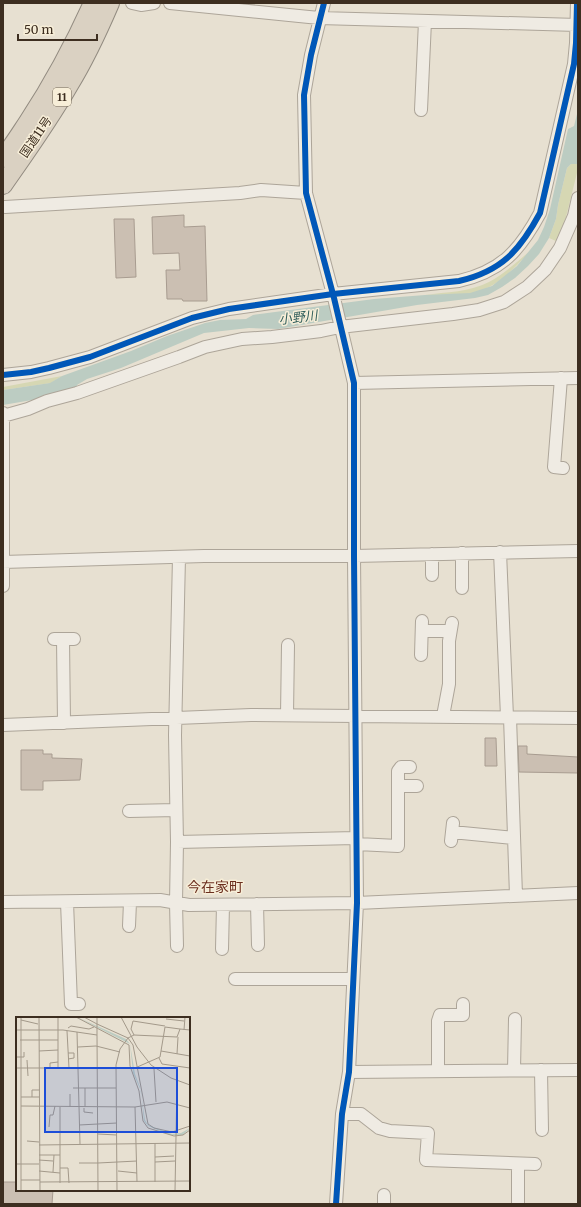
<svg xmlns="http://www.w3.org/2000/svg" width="581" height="1207" viewBox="0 0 581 1207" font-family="Merriweather,'Noto Sans JP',serif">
	<rect width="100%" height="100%" fill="#e7e0d1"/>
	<path fill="#d6d7b3" d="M 571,164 L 578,164 L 578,169 L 565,221 L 556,241 L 549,238 L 556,219 L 558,205 L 567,168 Z
		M 531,250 C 515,268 497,288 472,293 C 458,296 440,294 425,295 C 446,292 470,292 489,282 C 504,274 518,261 531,250 Z
		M 62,376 L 51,383 L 3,390 L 3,387 Z"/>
	<path fill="#bcccc2" d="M 578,110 L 578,164 L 571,164 L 567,168 L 558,205 L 556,219 L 549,238 L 539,254 L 528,266 L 515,278 L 502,287 L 488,295 L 475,298 L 417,305 L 278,329 L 249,328 L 204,333 L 121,368 L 87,379 L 77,385 L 77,388 L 38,399 L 3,405 L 3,390 L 50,383 L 62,376 L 131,351 L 167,336 L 205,323 L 220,320 L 246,319 L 253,315 L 374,299 L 425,295 L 470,293 L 492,286 L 517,266 L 538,240 L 544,227 L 550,209 L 568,129 L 574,126 Z"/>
	<path fill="#cbbfb2" stroke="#a89c90" d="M 184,215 L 184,227 L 205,226 L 207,301 L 183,301 L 182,299 L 167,299 L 166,270 L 180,270 L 179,253 L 153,254 L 152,217 Z
		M 114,219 L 134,219 L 136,277 L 116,278 Z
		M 485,738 L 496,738 L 497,766 L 485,766 Z
		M 518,746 L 527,746 L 527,754 L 578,757 L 578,773 L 519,772 Z
		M 21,750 L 43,750 L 43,754 L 52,754 L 52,758 L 82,759 L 80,780 L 43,781 L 43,790 L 21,790 Z
		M 3,1182 L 17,1182 L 17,1190 L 53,1190 L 52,1204 L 3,1204 Z"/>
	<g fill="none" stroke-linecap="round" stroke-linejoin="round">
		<defs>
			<path id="minor" d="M 132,3 L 141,5 L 154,3
				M 170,3 L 319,18 L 578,25
				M 324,3 L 311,55 L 304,95 L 306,193 L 334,298 L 354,383 L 354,556 L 357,903 L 349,1072 L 342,1114 L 336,1204
				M 421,110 L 425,21
				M 5,207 L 240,193 L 261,190 L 306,193
				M 3,375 L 31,372 L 49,368 L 90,357 L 192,318 L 229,309 L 333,294 L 459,281 C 502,271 520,250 540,213 L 574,64 L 576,43 L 577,3
				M 561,378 L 554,467 L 563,468
				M 354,383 L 578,378
				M 3,413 L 3,586
				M 3,416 L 28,409 L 47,401 L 77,393 L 179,357 L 205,347 L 242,339 L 272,337 L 321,331 L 340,327 L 453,314 L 479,310 L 504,302 L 527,287 L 545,270 L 560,248 L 574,216 L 578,198
				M 500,552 L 507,717
				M 462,553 L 462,588
				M 432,554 L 432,575
				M 3,562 L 204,556 L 354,556 L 578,551
				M 422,631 L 450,631
				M 54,639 L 74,639
				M 63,639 L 64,723
				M 421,655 L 422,621
				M 287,715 L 288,645
				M 443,716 L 449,684 L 449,641 L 452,623
				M 510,717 L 516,896
				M 3,725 L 251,715 L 578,718
				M 398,786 L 417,786
				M 129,811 L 176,810
				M 452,832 L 514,838
				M 451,841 L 453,823
				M 177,842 L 356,838
				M 357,844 L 398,846 L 398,771 L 401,767 L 410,767
				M 3,902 L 160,900 L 189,905 L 357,903 L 578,893
				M 67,902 L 71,1004 L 79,1004
				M 257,904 L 258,945
				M 129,926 L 130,902
				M 177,946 L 176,903 L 177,842 L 175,735 L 179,557
				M 222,949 L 223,905
				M 235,979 L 353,979
				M 514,1070 L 515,1019
				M 541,1070 L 542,1130
				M 438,1071 L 438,1021 L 440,1015 L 463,1015 L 463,1004
				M 349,1072 L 578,1070
				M 342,1114 L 361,1114 L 379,1128 L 390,1131 L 428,1133 L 426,1160 L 535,1164
				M 518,1164 L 518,1204
				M 384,1195 L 384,1204"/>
			<path id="highway" d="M 3,158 C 12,147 20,134 28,122 C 53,84 74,45 93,3
				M 3,185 C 26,152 49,120 69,85 C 85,59 98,31 110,3"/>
		</defs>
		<use href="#minor" stroke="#ada599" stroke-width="14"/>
		<use href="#highway" stroke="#928b80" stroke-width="20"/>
		<use href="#minor" stroke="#efebe3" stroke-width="12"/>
		<use href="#highway" stroke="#dad1c2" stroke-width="18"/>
		<defs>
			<path id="cycleway" d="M 324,3 L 311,55 L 304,95 L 306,193 L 334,298 L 354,383 L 354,556 L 357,903 L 349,1072 L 342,1114 L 336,1204
				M 3,375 L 31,372 L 49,368 L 90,357 L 192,318 L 229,309 L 333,294 L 459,281 C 502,271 520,250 540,213 L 574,64 L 576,43 L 577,3"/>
		</defs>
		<use href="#cycleway" stroke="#f7eed8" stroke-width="8"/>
		<use href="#cycleway" stroke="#0057b8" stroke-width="6"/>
	</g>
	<g text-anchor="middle" stroke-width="3" stroke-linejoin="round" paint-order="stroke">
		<rect fill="#f7eed8" stroke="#756857" stroke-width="1" x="53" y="88" width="18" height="18" rx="3"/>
		<g font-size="11" font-weight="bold" fill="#3d2e20">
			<text x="62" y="101">11</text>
		</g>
		<g font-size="12" fill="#3d2e20" stroke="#f7eed8">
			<text transform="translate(36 137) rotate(-56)" y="4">国道11号</text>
		</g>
		<g font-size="13" font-style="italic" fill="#2f5d5a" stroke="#f7eed8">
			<text transform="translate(298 317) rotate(-7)" y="5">小野川</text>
		</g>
		<g font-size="14" fill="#6b2e1e" stroke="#f7eed8">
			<text x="215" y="892">今在家町</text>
		</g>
	</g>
	<g transform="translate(16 1017)">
		<rect width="174" height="174" fill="#e7e0d1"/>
		<path d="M 61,0 L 110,22 L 114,27 L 119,57 L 124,70 L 129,103 L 132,108 L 156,117 L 165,116 L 174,111 L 167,118 L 154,118 L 132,109 L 128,104 L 125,74 L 117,56 L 114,27 Z" fill="#bcccc2"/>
		<path fill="none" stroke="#a3998a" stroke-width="1" d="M 5,0 L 5,174M 23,0 L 24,174M 42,0 L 42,51M 60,0 L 113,28 L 114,49 L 123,74 L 127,104 L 132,111 L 158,119 L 167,118 L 174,113M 68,0 L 81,7 L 81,0M 105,0 L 121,30 L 135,48 L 155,61 L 174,68M 150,2 L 168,4M 5,3 L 22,7M 52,11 L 55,9 L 73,12 L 78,10M 0,13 L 47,13 L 81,18 L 81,7 L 112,21 L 118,18 L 161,20 L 164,12 L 174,13M 168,13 L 169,0M 51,14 L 53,51M 61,15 L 64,127M 81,18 L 82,174M 118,18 L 115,12 L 117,4 L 149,9M 4,23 L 22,23M 22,23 L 42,23M 62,30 L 80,29 L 104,35M 23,34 L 42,33M 145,34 L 174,39M 52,36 L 58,36 L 58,41 L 52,42M 161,37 L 162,20M 0,40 L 8,40 L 8,35M 143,41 L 146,47 L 174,51M 11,43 L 12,59M 0,51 L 119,51 L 144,40 L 149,10 L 164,12M 34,51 L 34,46 L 42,45M 138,52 L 140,85M 57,71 L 100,71M 69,71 L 69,90M 54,77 L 54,90M 5,80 L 24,80M 16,80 L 16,73 L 24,73M 5,89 L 119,90 L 151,85 L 174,91M 44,90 L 44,166M 119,90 L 121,165M 68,91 L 68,95 L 77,96M 82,107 L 101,106M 63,108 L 82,107M 33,110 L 34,98 L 37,98 L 39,89M 82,117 L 101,118M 11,124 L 23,125M 139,126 L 139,165M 23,128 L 174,126M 23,138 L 44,138M 139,140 L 158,139M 23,143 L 37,144M 139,145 L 159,144M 63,146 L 82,146M 82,146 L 121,144M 0,147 L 23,147M 44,151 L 52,151 L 53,166M 23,154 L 44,156M 102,154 L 121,156M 37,155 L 38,138M 5,163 L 24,163M 24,165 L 174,164M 101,174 L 100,48 L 104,32 L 112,21 L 117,28 L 132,107 L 138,111 L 156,115 L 174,109M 159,174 L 161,65"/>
		<path fill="#1d4ed8" fill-opacity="0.15" stroke="#1d4ed8" stroke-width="2" d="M 29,51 L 161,51 L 161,115 L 29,115 Z"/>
		<rect width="174" height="174" fill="none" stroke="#3d2e20" stroke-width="2"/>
	</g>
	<rect width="581" height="1207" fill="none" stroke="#3d2e20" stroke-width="8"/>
	<path d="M18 34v6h79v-6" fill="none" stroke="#3d2e20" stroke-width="2"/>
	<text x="24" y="34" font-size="12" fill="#3d2e20" stroke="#f7eed8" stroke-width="3" paint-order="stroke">50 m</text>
</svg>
